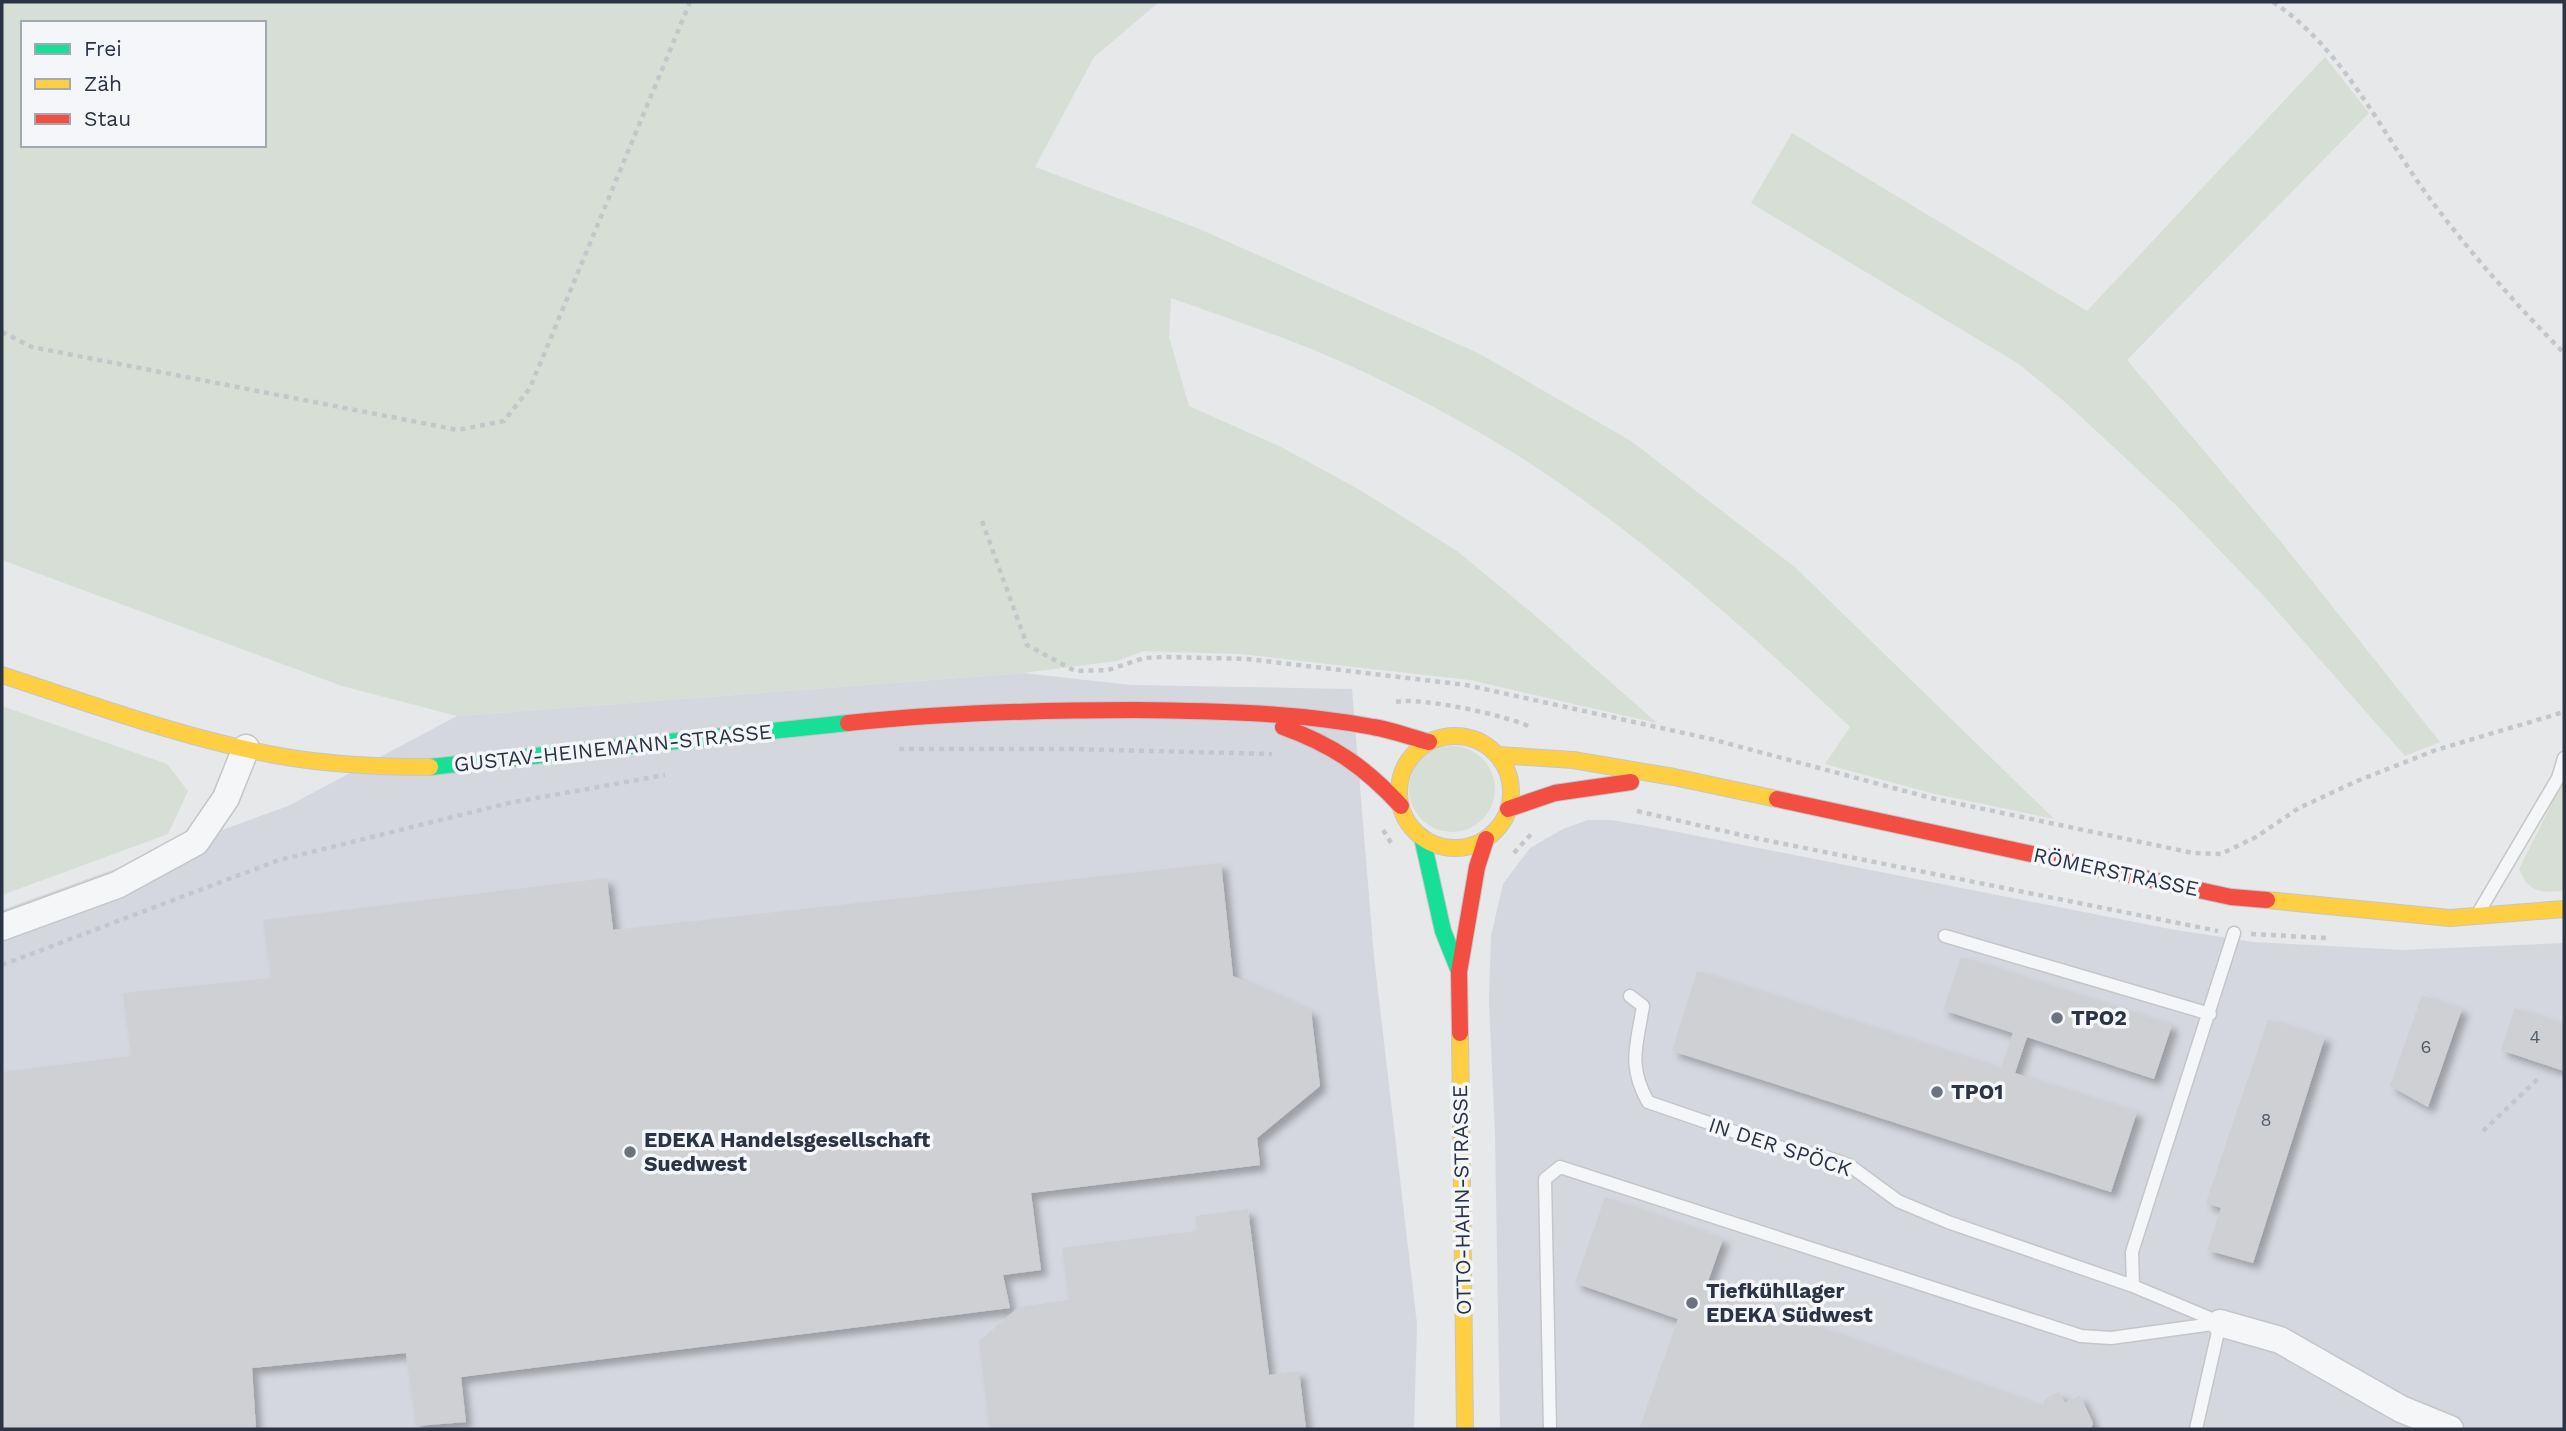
<svg xmlns="http://www.w3.org/2000/svg" width="2566" height="1431" viewBox="0 0 2566 1431" font-family="'Work Sans',sans-serif">
	<defs>
		<filter id="shadow"><feDropShadow dx="6" dy="6" stdDeviation="3.5" flood-color="#0004"/></filter>
	</defs>
	<rect width="100%" height="100%" fill="#e6e8ea"/>
	<path fill="#d4d7dd" d="M 1023,673 L 1131,685 L 1352,689 L 1374,957 L 1417,1324 L 1414,1429 L 2,1429 L 2,910 L 288,806 L 457,716 Z
		M 1588,820 L 1611,820 L 1647,826 L 2170,929 L 2253,942 L 2403,950 L 2564,943 L 2564,1429 L 1500,1429 L 1495,1135 L 1489,1001 L 1491,936 L 1503,884 L 1530,848 L 1563,829 Z"/>
	<path fill="#d6ded6" fill-rule="evenodd" d="M 2,2 L 1159,2 L 1094,57 L 1035,167 L 1197,228 L 1478,353 L 1631,441 L 1796,568 L 2054,819 L 1931,793 L 1825,764 L 1850,727 C 1744,627 1634,528 1509,450 C 1444,410 1362,368 1291,341 C 1251,326 1211,312 1171,298 L 1169,337 L 1189,406 L 1281,447 L 1360,490 L 1457,551 L 1531,612 L 1657,723 L 1470,680 L 1240,654 L 1144,651 L 1117,661 L 1023,673 L 457,716 L 342,686 L 2,560 ZM 23,23 L 264,23 L 264,145 L 23,145 Z
		M 2325,57 L 2369,113 L 2127,360 L 2281,542 L 2440,742 L 2405,756 L 2262,594 L 2177,506 L 2065,402 L 2019,364 L 1751,203 L 1792,133 L 2087,311 Z
		M 2,706 L 167,764 L 188,791 L 168,834 L 2,895 Z
		M1409 789a43 43 0 1 1 86 0a43 43 0 1 1-86 0Z
		M 2564,779 L 2564,891 C 2540,892 2530,894 2519,869 Z"/>
	<path fill="#ced0d3" filter="url(#shadow)" d="M 1221,863 L 1233,976 L 1311,1011 L 1320,1086 L 1257,1138 L 1260,1165 L 1031,1193 L 1041,1270 L 1003,1275 L 1010,1308 L 461,1377 L 466,1422 L 416,1426 L 406,1353 L 252,1368 L 256,1429 L 2,1429 L 2,1072 L 131,1056 L 123,993 L 271,978 L 263,920 L 607,878 L 613,930 Z
		M 1961,957 L 2172,1025 L 2154,1079 L 2027,1037 L 2015,1073 L 2137,1112 L 2111,1192 L 1672,1051 L 1697,971 L 2001,1068 L 2013,1033 L 1943,1010 Z
		M 2422,995 L 2462,1009 L 2428,1107 L 2390,1086 Z
		M 2515,1008 L 2564,1024 L 2564,1071 L 2501,1050 Z
		M 2268,1019 L 2325,1037 L 2253,1263 L 2207,1250 L 2221,1208 L 2206,1203 Z
		M 1605,1197 L 1723,1239 L 1706,1287 L 2042,1406 L 2045,1399 L 2059,1392 L 2065,1403 L 2080,1395 L 2093,1423 L 2091,1429 L 1639,1429 L 1678,1319 L 1575,1283 Z
		M 1248,1209 L 1269,1375 L 1299,1371 L 1306,1429 L 990,1429 L 979,1341 L 1019,1307 L 1069,1300 L 1062,1248 L 1197,1231 L 1195,1216 Z"/>
	<g fill="none" stroke-linecap="round" stroke-linejoin="round">
		<defs>
			<path id="lane" d="M 2480,910 L 2558,778 L 2564,758
				M 1945,936 L 2210,1014
				M 1630,996 L 1643,1006 C 1637,1045 1627,1065 1648,1102 L 1782,1148 L 1823,1156 L 1849,1165 L 1898,1201 L 1948,1222 L 2133,1286
				M 2219,1322 L 2133,1286 L 2132,1252 L 2234,933
				M 1550,1429 L 1545,1179 L 1560,1167 L 2081,1336 L 2111,1338 L 2220,1323
				M 2196,1429 L 2220,1323"/>
			<path id="street" d="M 2,927 L 117,885 L 196,842 L 226,798 L 246,748
				M 2220,1323 L 2280,1340 L 2401,1409 L 2450,1429"/>
			<path id="fast" d="M 430,767 L 848,723
				M 1422,837 L 1443,931 L 1459,971"/>
			<path id="slow" d="M 2,675 C 94,705 185,739 280,756 C 330,765 380,767 430,767
				M1399 792a56 56 0 1 1 112 0a56 56 0 1 1-112 0Z
				M 1498,755 L 1573,760 L 1674,777 L 1777,799
				M 2267,900 L 2450,918 L 2564,909
				M 1460,1033 L 1465,1429"/>
			<path id="jam" d="M 848,723 C 943,713 1038,710 1134,710 C 1214,711 1294,712 1373,727 C 1392,730 1410,737 1429,742
				M 1283,727 C 1333,745 1365,767 1401,806
				M 1777,799 L 2231,897 L 2267,900
				M 1508,809 L 1555,793 L 1631,782
				M 1460,1033 L 1459,972 L 1477,867 L 1486,839"/>
		</defs>
		<use href="#lane" stroke="#c4c6c8" stroke-width="15"/>
		<use href="#street" stroke="#c4c6c8" stroke-width="29"/>
		<use href="#fast" stroke="#c4c6c8" stroke-width="18"/>
		<use href="#slow" stroke="#c4c6c8" stroke-width="18"/>
		<use href="#jam" stroke="#c4c6c8" stroke-width="18"/>
		<path stroke="#c5c6ca" stroke-width="4.5" stroke-dasharray="5 5" stroke-linecap="butt" d="M 2273,2 C 2342,48 2378,126 2425,192 C 2465,247 2516,305 2564,353
			M 2,332 L 32,347 L 458,430 L 504,421 L 530,388 L 690,2
			M 982,521 L 1027,645 L 1075,671 L 1108,670 L 1144,658 L 1164,657 L 1248,659 L 1466,685 L 1711,739 L 1931,798 L 2193,853 L 2221,854 L 2256,837 L 2299,808 L 2357,781 L 2436,750 L 2564,712
			M 1396,702 C 1417,696 1510,716 1530,727
			M 899,749 L 1070,749 L 1272,754
			M 1637,811 L 1750,837 L 2218,931
			M 1383,830 L 1393,846
			M 1514,853 L 1532,833
			M 2251,934 L 2326,938
			M 2,965 L 279,860 L 509,803 L 665,775
			M 2483,1131 L 2540,1077"/>
		<use href="#lane" stroke="#f5f6f7" stroke-width="12"/>
		<use href="#street" stroke="#f5f6f7" stroke-width="26"/>
		<use href="#fast" stroke="#16e098" stroke-width="16"/>
		<use href="#slow" stroke="#ffcf43" stroke-width="16"/>
		<use href="#jam" stroke="#f24e42" stroke-width="16"/>
	</g>
	<g fill="#6c737f" stroke="#f4f6f9" stroke-width="2.5">
		<circle cx="2057" cy="1018" r="7"/>
		<circle cx="1937" cy="1092" r="7"/>
		<circle cx="630" cy="1152" r="7"/>
		<circle cx="1692" cy="1303" r="7"/>
	</g>
	<g text-anchor="middle" stroke-width="7" stroke-linejoin="round" paint-order="stroke">
		<g font-size="18" fill="#545c69">
			<text x="2535" y="1043">4</text>
			<text x="2426" y="1053">6</text>
			<text x="2266" y="1126">8</text>
		</g>
		<g font-size="21" fill="#2b3445" stroke="#f4f6f9">
			<text transform="translate(613 748) rotate(-6)" y="7">GUSTAV-HEINEMANN-STRASSE</text>
			<text transform="translate(2116 872) rotate(12)" y="7">RÖMERSTRASSE</text>
			<text transform="translate(1780 1147) rotate(18)" y="7">IN DER SPÖCK</text>
			<text transform="translate(1462 1200) rotate(-91)" y="7">OTTO-HAHN-STRASSE</text>
		</g>
		<g font-size="21" font-weight="bold" fill="#2b3445" stroke="#f4f6f9" text-anchor="start">
			<text x="2071" y="1025">TPO2</text>
			<text x="1951" y="1099">TPO1</text>
			<text x="644" y="1147">EDEKA Handelsgesellschaft<tspan x="644" dy="24">Suedwest</tspan></text>
			<text x="1706" y="1298">Tiefkühllager<tspan x="1706" dy="24">EDEKA Südwest</tspan></text>
		</g>
	</g>
	<rect width="2566" height="1431" fill="none" stroke="#2b3445" stroke-width="7"/>
	<rect x="21" y="21" width="245" height="126" fill="#f4f6f9" stroke="#a4a8b1" stroke-width="2"/>
	<rect x="35" y="44" width="35" height="10" fill="#16e098" stroke="#a4a8b1" stroke-width="2"/>
	<text x="84" y="56" font-size="21" fill="#2b3445">Frei</text>
	<rect x="35" y="79" width="35" height="10" fill="#ffcf43" stroke="#a4a8b1" stroke-width="2"/>
	<text x="84" y="91" font-size="21" fill="#2b3445">Zäh</text>
	<rect x="35" y="114" width="35" height="10" fill="#f24e42" stroke="#a4a8b1" stroke-width="2"/>
	<text x="84" y="126" font-size="21" fill="#2b3445">Stau</text>
</svg>
